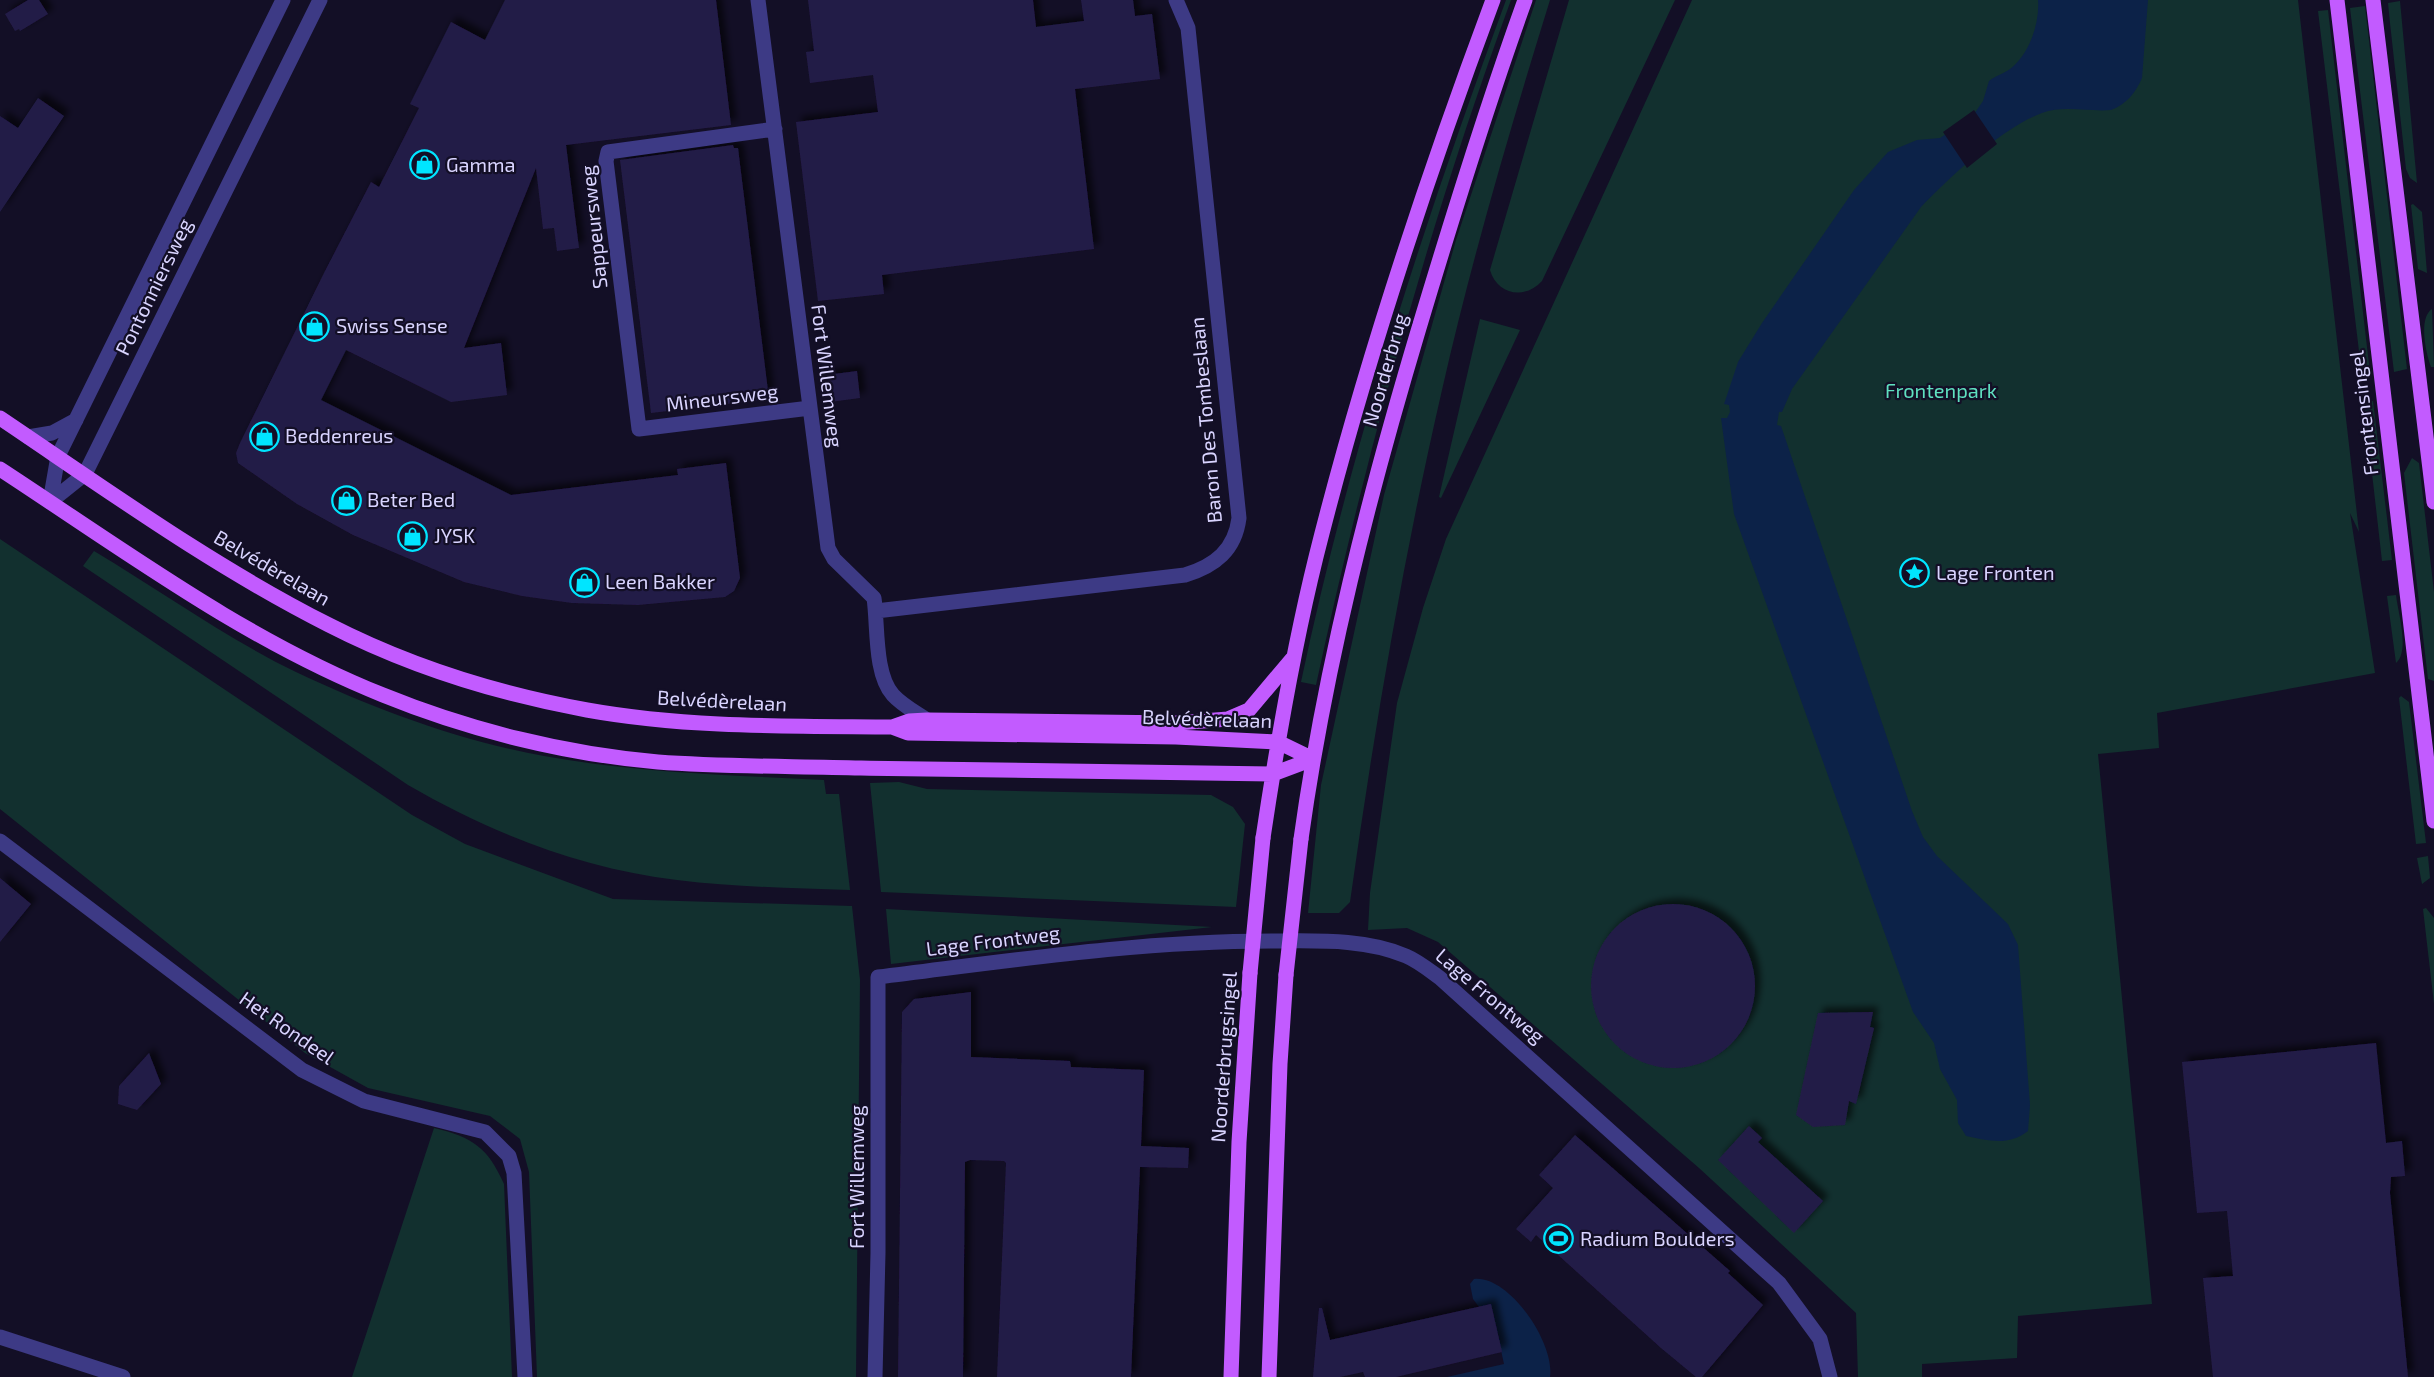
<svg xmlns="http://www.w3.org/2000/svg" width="2434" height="1377" viewBox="0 0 2434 1377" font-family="'Exo 2',sans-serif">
	<defs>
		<filter id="shadow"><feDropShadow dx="5.5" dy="-5.5" stdDeviation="3" flood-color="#0009"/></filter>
	</defs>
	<rect width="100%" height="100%" fill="#130f26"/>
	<path fill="#12302f" d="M 1506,0 L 1511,0 C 1429,223 1366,453 1316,685 L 1301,682 C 1350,450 1424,222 1506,0 Z
		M 1536,0 L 1550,0 C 1510,129 1472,258 1442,390 C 1403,559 1374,730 1350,902 L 1339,913 L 1308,913 L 1321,785 L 1384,495 L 1456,240 Z
		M 1569,0 L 1675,0 L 1542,281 C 1525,300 1497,295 1490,270 Z
		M 1692,0 L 2298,0 L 2359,532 L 2350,513 L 2375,673 L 2157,713 L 2159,748 L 2098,754 L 2152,1304 L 2018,1316 L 2017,1358 L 1922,1364 L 1922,1377 L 1858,1377 L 1856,1313 L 1699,1168 L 1438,942 L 1407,928 L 1368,930 L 1370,893 L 1397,703 L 1423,608 L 1446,539 Z
		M 2400,1 L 2417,183 L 2410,178 L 2406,169 L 2390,23 L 2388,3 Z
		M 2365,6 L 2407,369 L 2394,372 L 2350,8 Z
		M 2328,10 L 2370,373 L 2362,376 L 2318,11 Z
		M 2413,204 L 2422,212 L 2427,273 L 2418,269 L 2411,205 Z
		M 2432,309 L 2434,367 L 2431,367 C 2426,354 2418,318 2432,309 Z
		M 1480,319 L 1520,330 L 1441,498 L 1439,497 Z
		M 2373,401 L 2392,560 L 2382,561 L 2364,403 Z
		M 2412,458 L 2419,463 L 2434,592 L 2434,681 L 2428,679 L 2404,473 Z
		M 0,539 L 412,815 L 465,844 L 613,899 L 852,906 L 860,980 L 856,1377 L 537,1377 L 529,1172 L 520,1139 L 490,1116 L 368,1088 L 305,1053 L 0,809 Z
		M 94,551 C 161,591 226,638 296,672 C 374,709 460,741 544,756 C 637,773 730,775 824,780 L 826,794 L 839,794 L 850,890 C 792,888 734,887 677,880 C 580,868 491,833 408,785 L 83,566 Z
		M 2396,595 C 2398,613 2410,651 2396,663 L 2387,596 Z
		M 2401,696 L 2409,702 L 2426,843 L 2416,844 L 2399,698 Z
		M 899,782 L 927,789 L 1211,795 L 1233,807 L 1245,824 L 1236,907 L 881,892 L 870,783 Z
		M 2428,856 L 2430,878 L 2422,884 L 2417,858 Z
		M 2426,908 L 2434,918 L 2434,1004 L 2423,909 Z
		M 886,909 L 1212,927 L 891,964 Z
		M 434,1128 C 473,1137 488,1148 504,1184 L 512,1377 L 352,1377 Z"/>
	<path fill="#0c2248" d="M 2038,0 L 2148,0 L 2142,78 C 2136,92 2126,105 2111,110 C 2089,112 2063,105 2042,113 C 2003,127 1950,177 1921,207 L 1792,389 L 1782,412 L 1779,412 L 1777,425 L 1781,426 L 1912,811 L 1923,837 L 1937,856 L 2008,924 L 2018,945 L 2030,1105 L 2028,1131 C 2009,1146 1989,1141 1966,1136 L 1958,1123 L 1957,1100 L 1940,1069 L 1934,1043 L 1913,1012 L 1734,514 L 1721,418 L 1727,418 L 1730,412 L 1729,405 L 1724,404 L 1738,362 L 1762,323 L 1854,190 L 1888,152 L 1917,140 L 1940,138 L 1972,117 L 1983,101 L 1989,81 C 1995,76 2003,74 2010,69 C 2029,55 2040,23 2038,0 Z
		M 1474,1279 C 1509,1275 1555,1343 1550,1377 L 1447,1377 L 1504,1364 L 1491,1305 L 1479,1307 L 1473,1299 L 1470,1284 Z"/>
	<path fill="#130f26" d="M 1974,110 L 1997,144 L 1967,168 L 1943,132 Z"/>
	<path fill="#241b47" filter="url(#shadow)" d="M 28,0 L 39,0 L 48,14 L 20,31 L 19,29 L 15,31 L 5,14 Z
		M 505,0 L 716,0 L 731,125 L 566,145 L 579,248 L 557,251 L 554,228 L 543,229 L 536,168 L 464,348 L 501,343 L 507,395 L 451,402 L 346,350 L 321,400 L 511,495 L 678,475 L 677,469 L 726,463 L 740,578 L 734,591 L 725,597 L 638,605 L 572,603 L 522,596 L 464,582 L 353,535 L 297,504 L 238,463 L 236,453 L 240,443 L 325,271 L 371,182 L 379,187 L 419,108 L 410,104 L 451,22 L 485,40 Z
		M 808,0 L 1033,0 L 1036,27 L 1084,21 L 1081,0 L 1133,0 L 1135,16 L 1152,14 L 1160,79 L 1075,89 L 1094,249 L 882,275 L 884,294 L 818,301 L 796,122 L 878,112 L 873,75 L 810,83 L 806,52 L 814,51 Z
		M 38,98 L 64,116 L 0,212 L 0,116 L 18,128 Z
		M 733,145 L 734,148 L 738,148 L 769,399 L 651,413 L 620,160 Z
		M 857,371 L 860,398 L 830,402 L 826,375 Z
		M 0,878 L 31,904 L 0,942 Z
		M1591 986a82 82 0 1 1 164 0a82 82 0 1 1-164 0Z
		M 971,992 L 971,1057 L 1070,1061 L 1071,1067 L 1144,1070 L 1141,1146 L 1189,1148 L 1188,1168 L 1140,1167 L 1131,1377 L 997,1377 L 1006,1163 L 1004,1161 L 970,1160 L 965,1162 L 963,1377 L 898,1377 L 902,1012 L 914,999 Z
		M 1873,1012 L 1870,1027 L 1874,1028 L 1856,1104 L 1849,1101 L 1845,1125 L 1813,1127 L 1796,1115 L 1818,1013 Z
		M 2376,1043 L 2386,1143 L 2402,1141 L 2405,1176 L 2391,1177 L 2390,1193 L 2408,1377 L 2213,1377 L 2203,1278 L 2233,1276 L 2227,1211 L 2197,1213 L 2182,1062 Z
		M 149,1053 L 161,1084 L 137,1110 L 118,1104 L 119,1086 Z
		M 1749,1126 L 1762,1138 L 1758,1142 L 1823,1201 L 1794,1233 L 1718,1160 Z
		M 1575,1135 L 1730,1271 L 1728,1273 L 1763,1305 L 1702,1377 L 1696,1377 L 1661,1348 L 1536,1235 L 1531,1242 L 1516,1229 L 1553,1188 L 1539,1175 Z
		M 1491,1304 L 1502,1352 L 1396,1377 L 1365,1377 L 1363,1372 L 1340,1377 L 1313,1377 L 1319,1308 L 1322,1308 L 1330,1340 Z"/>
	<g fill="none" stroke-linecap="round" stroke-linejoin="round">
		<path stroke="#3d3a85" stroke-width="15" d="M 758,0 L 828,548 L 834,559 L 874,598 C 878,625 874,674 893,695 C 902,705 915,712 927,720
			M 775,129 L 608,152 L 606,161 L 639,429 L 810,408
			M 28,437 L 52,433 L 76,420
			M 50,502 L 85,474 L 320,0
			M 50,502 L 58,456 L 283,0
			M 876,611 L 1185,575 C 1215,566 1235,550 1239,518 L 1188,28 L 1176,0
			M 0,841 L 302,1070 L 364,1101 L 485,1132 L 509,1156 L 514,1173 L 525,1377
			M 0,1337 L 123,1377
			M 875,1377 L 878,1253 L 878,977 C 1009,961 1139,941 1271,941 C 1314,941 1365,938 1406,956 C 1418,961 1429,970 1440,978 L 1779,1283 L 1820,1339 L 1830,1377"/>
		<path stroke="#c25bff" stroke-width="15" d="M 2337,0 L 2434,821
			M 2373,0 L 2434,502
			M 0,418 C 107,490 214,567 329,625 C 409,666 499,694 587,710 C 687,728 791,726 892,727 L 908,733 L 1176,737 L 1278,742 L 1313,759
			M 0,469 C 124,550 245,640 383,695 C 469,730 565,754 658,762 C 725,767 793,766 861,768 C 998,771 1135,773 1273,774 L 1313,759
			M 892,727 L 909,721 L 927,720 L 1177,723 L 1228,719 L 1249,710 L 1292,659
			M 1263,838 C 1277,744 1293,650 1316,557 C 1363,369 1425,182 1493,0
			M 1301,839 C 1325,666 1369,495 1419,328 C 1452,218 1486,108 1525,0
			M 1231,1377 L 1239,1142 L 1250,973
			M 1269,1377 L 1280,1064 L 1286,975"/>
		<path stroke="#c25bff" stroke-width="15" d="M 1250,973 L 1263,838
			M 1286,975 L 1301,839"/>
	</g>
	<defs>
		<symbol id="shop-ring" viewBox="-11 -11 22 22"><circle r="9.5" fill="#130f26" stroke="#00e5ff" stroke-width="1.5"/><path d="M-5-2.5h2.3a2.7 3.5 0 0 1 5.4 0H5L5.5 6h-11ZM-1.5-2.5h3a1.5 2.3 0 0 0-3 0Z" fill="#00e5ff"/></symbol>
		<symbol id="sight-ring" viewBox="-11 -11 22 22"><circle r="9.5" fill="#130f26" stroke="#00e5ff" stroke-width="1.5"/><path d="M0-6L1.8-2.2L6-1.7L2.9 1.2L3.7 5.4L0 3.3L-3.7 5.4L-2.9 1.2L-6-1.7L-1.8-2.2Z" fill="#00e5ff"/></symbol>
		<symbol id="stadium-ring" viewBox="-11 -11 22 22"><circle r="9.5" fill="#130f26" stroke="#00e5ff" stroke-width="1.5"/><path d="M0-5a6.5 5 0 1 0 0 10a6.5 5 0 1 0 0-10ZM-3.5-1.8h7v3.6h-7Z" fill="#00e5ff"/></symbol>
	</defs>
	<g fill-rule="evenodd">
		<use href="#shop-ring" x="408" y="148" width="33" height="33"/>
		<use href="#shop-ring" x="298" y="310" width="33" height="33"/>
		<use href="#shop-ring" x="248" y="420" width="33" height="33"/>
		<use href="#shop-ring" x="330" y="484" width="33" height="33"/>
		<use href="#shop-ring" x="396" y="520" width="33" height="33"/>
		<use href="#sight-ring" x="1898" y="556" width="33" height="33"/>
		<use href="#shop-ring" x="568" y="566" width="33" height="33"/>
		<use href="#stadium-ring" x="1542" y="1222" width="33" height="33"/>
	</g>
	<g text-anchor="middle" stroke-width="4.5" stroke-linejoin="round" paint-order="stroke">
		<g font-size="20" fill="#d9d4ff" stroke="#130f26" text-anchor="start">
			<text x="446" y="172">Gamma</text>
			<text x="336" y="333">Swiss Sense</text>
			<text x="285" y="443">Beddenreus</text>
			<text x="367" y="507">Beter Bed</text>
			<text x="434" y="543">JYSK</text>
			<text x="1936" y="580">Lage Fronten</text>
			<text x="605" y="589">Leen Bakker</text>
			<text x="1580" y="1246">Radium Boulders</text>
		</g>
		<g font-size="20" fill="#d9d4ff" stroke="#130f26">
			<text transform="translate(594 227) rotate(-96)" y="7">Sappeursweg</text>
			<text transform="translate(154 287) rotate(-64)" y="7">Pontonniersweg</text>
			<text transform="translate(1385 370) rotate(-74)" y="7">Noorderbrug</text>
			<text transform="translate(827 376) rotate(83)" y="7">Fort Willemweg</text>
			<text transform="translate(722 398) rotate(-7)" y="7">Mineursweg</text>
			<text transform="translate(2364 413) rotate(-97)" y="7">Frontensingel</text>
			<text transform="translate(1206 420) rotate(-95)" y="7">Baron Des Tombeslaan</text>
			<text transform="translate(272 568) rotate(30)" y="7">Belvédèrelaan</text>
			<text transform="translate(722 701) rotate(3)" y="7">Belvédèrelaan</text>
			<text transform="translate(1207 719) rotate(2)" y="7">Belvédèrelaan</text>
			<text transform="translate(993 941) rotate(-7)" y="7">Lage Frontweg</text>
			<text transform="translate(1490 996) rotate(40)" y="7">Lage Frontweg</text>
			<text transform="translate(287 1028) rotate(35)" y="7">Het Rondeel</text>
			<text transform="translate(1224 1057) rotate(-86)" y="7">Noorderbrugsingel</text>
			<text transform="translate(857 1177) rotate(-90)" y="7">Fort Willemweg</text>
		</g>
		<g font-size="20" fill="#5fe0c0" stroke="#130f26">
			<text x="1941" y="398">Frontenpark</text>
		</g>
	</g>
</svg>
